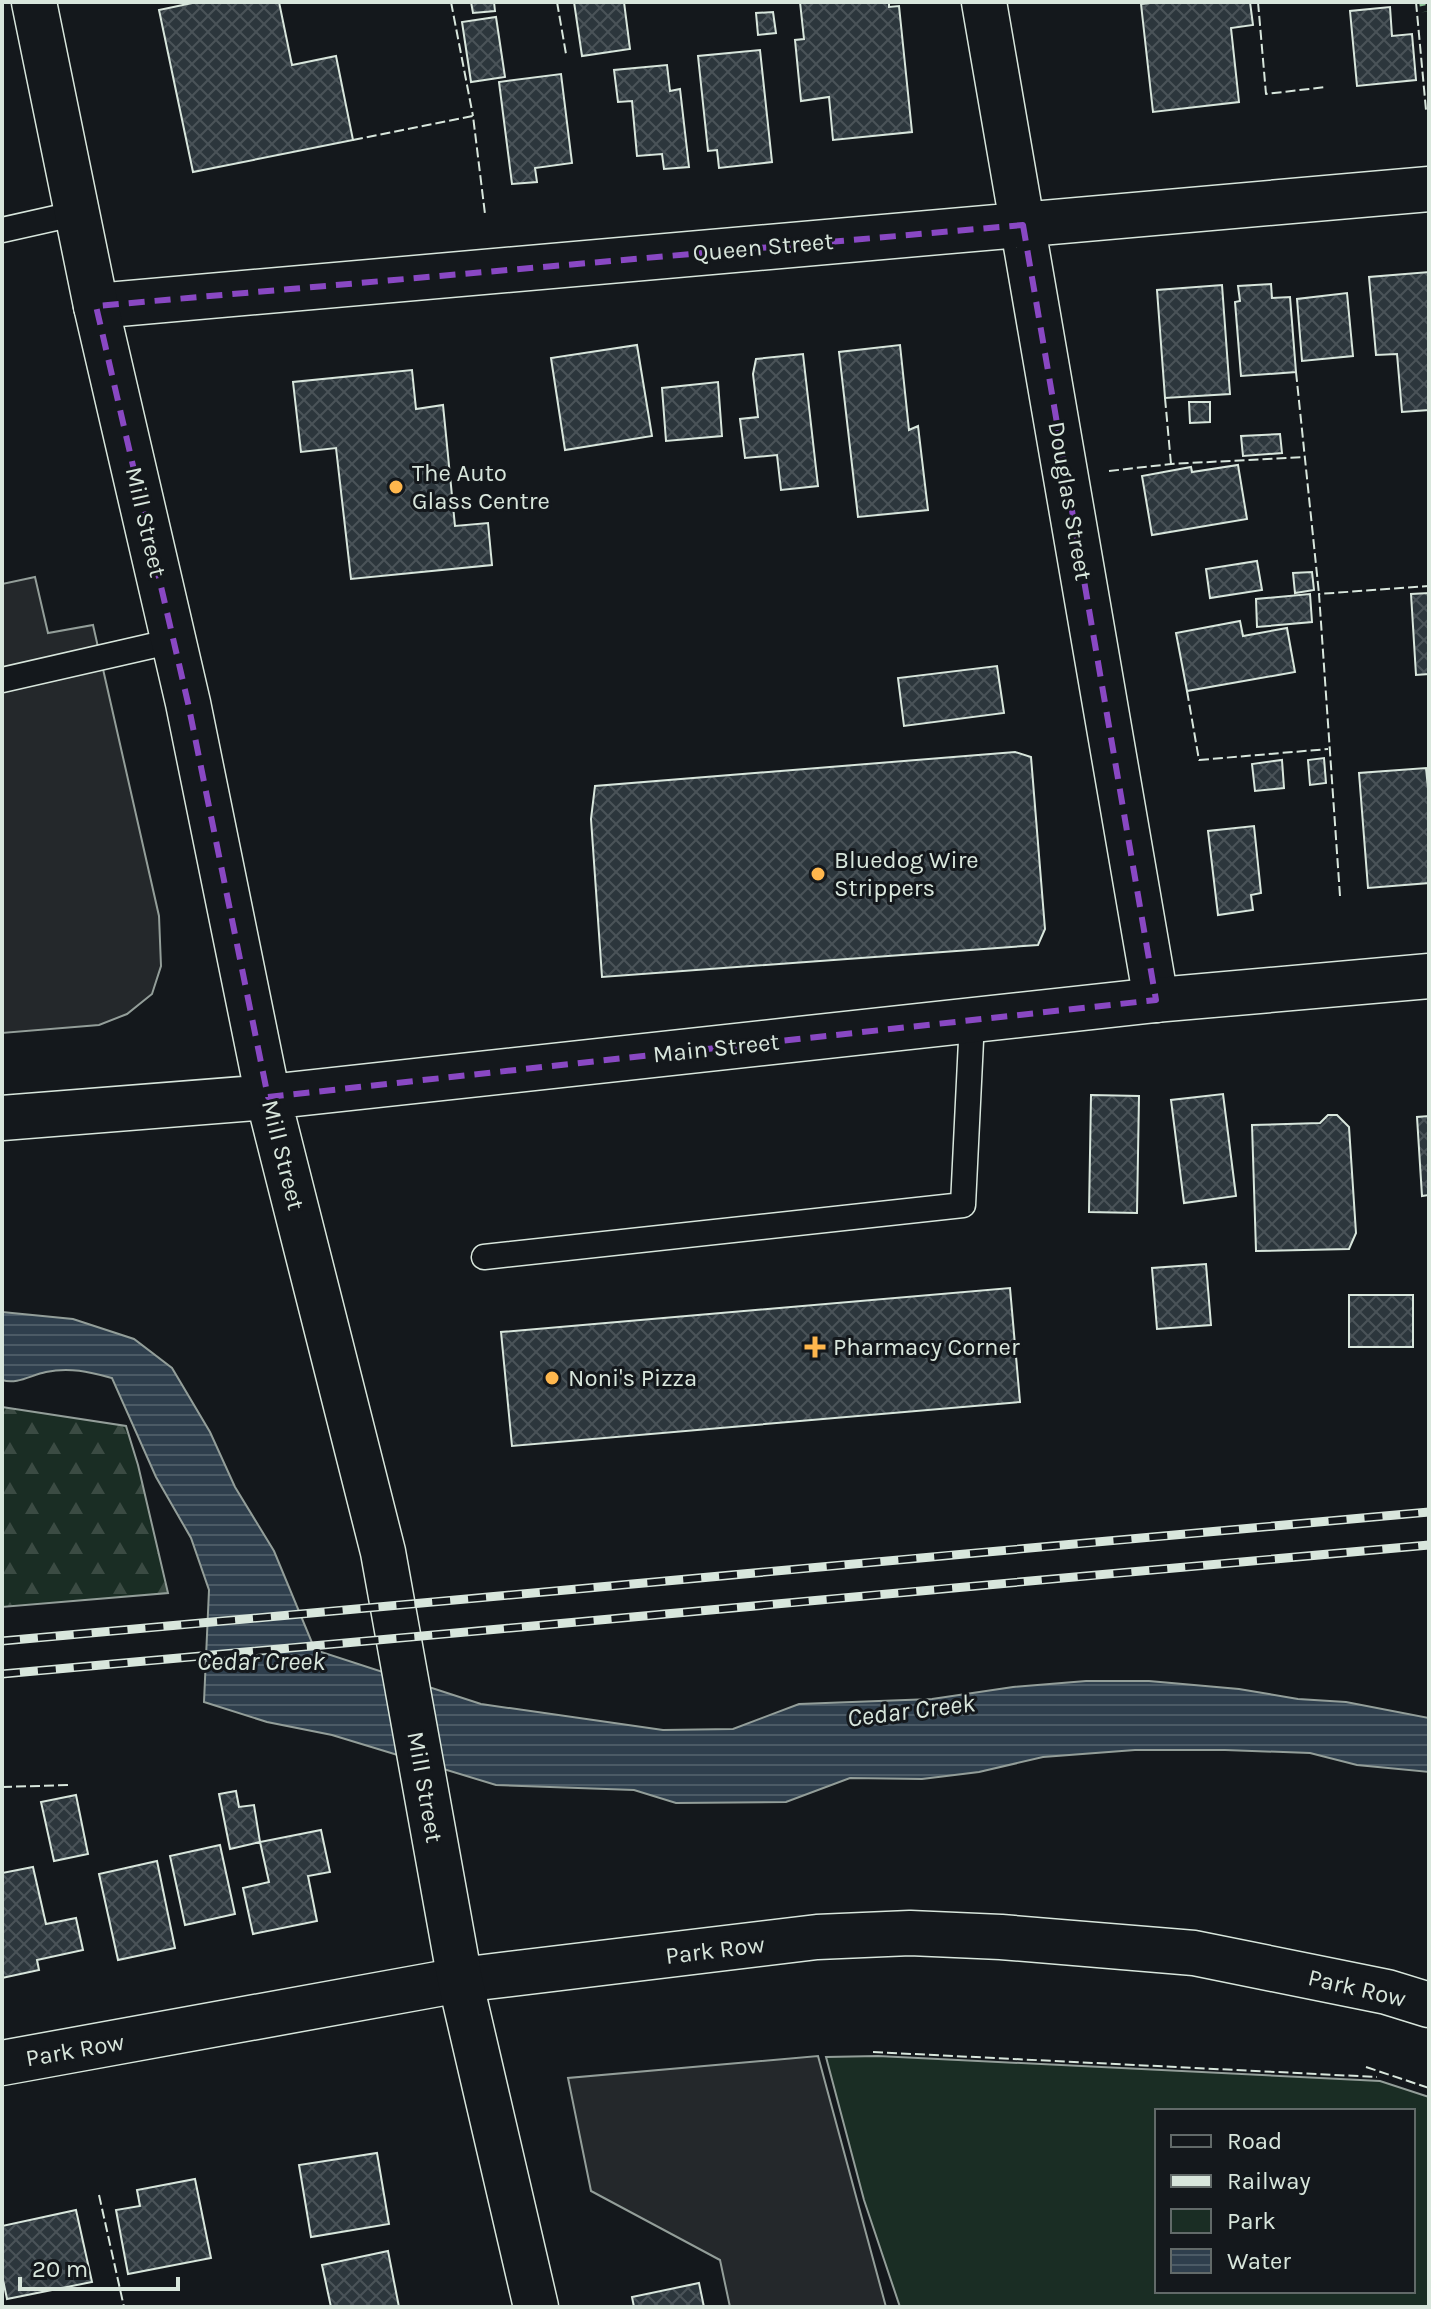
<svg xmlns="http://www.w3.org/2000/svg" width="1431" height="2309" viewBox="0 0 1431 2309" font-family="Karla,sans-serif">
	<defs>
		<pattern id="forest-firs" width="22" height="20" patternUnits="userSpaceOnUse" patternTransform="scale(2)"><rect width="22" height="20" fill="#1a2d24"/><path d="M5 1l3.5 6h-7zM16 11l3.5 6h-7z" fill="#3b4b43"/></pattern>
		<pattern id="water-rules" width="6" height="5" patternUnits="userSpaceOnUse" patternTransform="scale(2)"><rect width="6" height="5" fill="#2f3f4d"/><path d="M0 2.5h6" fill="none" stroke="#4c5b66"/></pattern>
		<pattern id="building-cross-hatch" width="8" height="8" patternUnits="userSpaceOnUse" patternTransform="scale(2)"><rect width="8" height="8" fill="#2c363c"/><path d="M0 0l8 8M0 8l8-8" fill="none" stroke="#4a5358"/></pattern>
	</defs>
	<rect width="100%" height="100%" fill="#14181c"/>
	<path fill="url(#forest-firs)" stroke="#939e99" stroke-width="2" d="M 2,1407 L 126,1426 L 138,1465 L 168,1593 L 2,1607 Z"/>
	<path fill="#1a2d24" stroke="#939e99" stroke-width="2" fill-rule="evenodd" d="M 878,2056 L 1380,2081 L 1429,2097 L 1429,2307 L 900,2307 L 864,2200 L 826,2057 ZM 1157,2111 L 1413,2111 L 1413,2291 L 1157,2291 Z"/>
	<path fill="#24282b" stroke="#939e99" stroke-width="2" d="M 35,577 L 48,633 L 93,625 L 159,916 L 161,966 L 152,994 L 127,1014 L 99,1025 L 2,1033 L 2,584 Z
		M 818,2056 L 886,2307 L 730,2307 L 720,2260 L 591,2191 L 568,2078 Z"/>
	<path fill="url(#water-rules)" stroke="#939e99" stroke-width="2" d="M 2,1312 L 73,1319 L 134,1339 L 172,1368 L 210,1432 L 235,1487 L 274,1551 L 315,1650 L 481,1704 L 663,1730 L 733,1729 L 799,1704 L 932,1699 L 1013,1687 L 1086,1681 L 1149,1681 L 1239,1689 L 1298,1699 L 1346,1702 L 1429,1718 L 1429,1772 L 1357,1765 L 1310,1753 L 1225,1750 L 1135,1750 L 1043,1757 L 979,1772 L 922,1779 L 850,1778 L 786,1802 L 676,1803 L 634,1790 L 496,1785 L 332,1735 L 267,1722 L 204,1702 L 209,1590 L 191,1538 L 156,1477 L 112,1378 C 89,1372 70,1367 46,1372 C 31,1375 17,1385 2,1380 Z"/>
	<path fill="url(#building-cross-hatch)" stroke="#d8e6dc" stroke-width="2" d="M 197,2 L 279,2 L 292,65 L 336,56 L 353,140 L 193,172 L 159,10 Z
		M 471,2 L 494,2 L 495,11 L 473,13 Z
		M 574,2 L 624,2 L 630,49 L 582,56 Z
		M 800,2 L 889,2 L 889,7 L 899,6 L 912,132 L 833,140 L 829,97 L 801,101 L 795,40 L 804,39 Z
		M 1159,2 L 1250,2 L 1253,25 L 1231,28 L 1239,102 L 1153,112 L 1141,4 Z
		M 1390,7 L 1392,36 L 1412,34 L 1416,80 L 1357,86 L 1350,11 Z
		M 773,12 L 776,33 L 758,35 L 756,13 Z
		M 496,17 L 505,77 L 471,82 L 462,22 Z
		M 760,50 L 772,162 L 719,168 L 717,150 L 708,151 L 698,56 Z
		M 667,65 L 670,91 L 680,89 L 689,167 L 664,169 L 662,154 L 637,156 L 632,101 L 618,102 L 614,70 Z
		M 561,74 L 572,163 L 535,168 L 537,182 L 512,184 L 499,82 Z
		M 1429,272 L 1429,410 L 1402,412 L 1397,354 L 1376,355 L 1369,277 Z
		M 1271,284 L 1272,298 L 1290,297 L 1296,372 L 1241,376 L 1235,302 L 1240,301 L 1238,286 Z
		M 1222,285 L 1230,394 L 1165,398 L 1157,290 Z
		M 1347,293 L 1353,356 L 1302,361 L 1297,299 Z
		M 637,345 L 652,436 L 565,450 L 551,358 Z
		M 900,345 L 909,430 L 918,426 L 928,510 L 858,517 L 839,352 Z
		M 803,354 L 818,486 L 781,490 L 777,455 L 745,458 L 740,419 L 758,417 L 753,374 L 756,359 Z
		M 412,370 L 416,409 L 443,405 L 455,526 L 488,523 L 492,565 L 351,579 L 336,448 L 301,452 L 293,382 Z
		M 718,382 L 722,436 L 666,441 L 662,388 Z
		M 1189,402 L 1210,402 L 1210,422 L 1190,423 Z
		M 1280,434 L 1282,453 L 1243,456 L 1241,436 Z
		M 1238,465 L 1247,519 L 1152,535 L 1142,476 L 1191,467 L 1192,472 Z
		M 1257,561 L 1262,590 L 1210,598 L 1206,569 Z
		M 1312,572 L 1314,590 L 1295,593 L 1293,573 Z
		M 1429,593 L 1429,674 L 1416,675 L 1411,594 Z
		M 1310,594 L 1312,622 L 1257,627 L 1256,599 Z
		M 1240,621 L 1243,636 L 1287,628 L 1295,672 L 1187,691 L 1176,633 Z
		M 997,666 L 1004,713 L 904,726 L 898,678 Z
		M 1015,752 L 1031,757 L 1045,929 L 1038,945 L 602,977 L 591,819 L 595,786 Z
		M 1324,758 L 1326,783 L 1310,785 L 1308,760 Z
		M 1282,760 L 1284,788 L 1255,791 L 1252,764 Z
		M 1426,768 L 1429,798 L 1429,883 L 1368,888 L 1359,773 Z
		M 1254,826 L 1261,893 L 1251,895 L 1253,910 L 1218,915 L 1208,831 Z
		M 1223,1094 L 1236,1196 L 1184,1203 L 1171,1100 Z
		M 1091,1095 L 1139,1096 L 1137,1213 L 1089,1212 Z
		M 1328,1115 L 1337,1115 L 1349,1127 L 1356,1233 L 1349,1249 L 1256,1251 L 1252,1125 L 1320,1123 Z
		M 1429,1116 L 1429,1195 L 1422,1196 L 1417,1117 Z
		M 1206,1264 L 1211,1325 L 1157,1329 L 1152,1268 Z
		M 1010,1288 L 1020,1402 L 512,1446 L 501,1332 Z
		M 1349,1295 L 1413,1295 L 1413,1347 L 1349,1347 Z
		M 236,1791 L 239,1807 L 254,1805 L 260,1842 L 230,1849 L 219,1794 Z
		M 76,1795 L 88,1854 L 54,1861 L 41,1802 Z
		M 321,1830 L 330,1872 L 308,1876 L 317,1921 L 253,1934 L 243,1888 L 269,1882 L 260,1842 Z
		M 220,1845 L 235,1914 L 185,1925 L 170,1856 Z
		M 157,1861 L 175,1948 L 118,1960 L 99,1874 Z
		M 33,1867 L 46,1924 L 76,1918 L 83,1950 L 37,1960 L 39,1970 L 2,1978 L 2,1873 Z
		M 377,2153 L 389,2224 L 311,2237 L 299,2165 Z
		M 195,2179 L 211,2258 L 128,2274 L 116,2210 L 140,2206 L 137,2190 Z
		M 76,2210 L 92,2282 L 7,2299 L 2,2275 L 2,2226 Z
		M 388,2251 L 399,2307 L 331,2307 L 322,2265 Z
		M 699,2283 L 704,2307 L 634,2307 L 632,2297 Z"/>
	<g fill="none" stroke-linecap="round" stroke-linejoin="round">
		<defs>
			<path id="service" d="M 2,230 L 78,213
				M 2,680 L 173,641
				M 484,1257 L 963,1205 L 972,1020"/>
			<path id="minor" d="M 984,2 L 1156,1000
				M 96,306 L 1429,189
				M 2,2063 L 460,1980 L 817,1937 L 910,1933 L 1001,1937 L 1194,1953 L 1387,1992 L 1429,2005"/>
			<path id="secondary" d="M 34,2 L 96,306 L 188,703 L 268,1097 L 383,1552 L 460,1980 L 536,2307
				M 2,1118 L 268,1097 L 1156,1000 L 1429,976"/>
		</defs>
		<use href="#service" stroke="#d8e6dc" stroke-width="27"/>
		<use href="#minor" stroke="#d8e6dc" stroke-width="47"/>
		<use href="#secondary" stroke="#d8e6dc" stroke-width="47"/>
		<use href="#service" stroke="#14181c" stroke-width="24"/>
		<use href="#minor" stroke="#14181c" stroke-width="44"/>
		<use href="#secondary" stroke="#14181c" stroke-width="44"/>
		<defs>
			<path id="rail" d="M 2,1641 L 1429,1512
				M 2,1674 L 1429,1545"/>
		</defs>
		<use href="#rail" stroke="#d8e6dc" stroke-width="9"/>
		<use href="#rail" stroke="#14181c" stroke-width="6" stroke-dasharray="18" stroke-linecap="butt"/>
		<path stroke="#8ac095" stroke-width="6" stroke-dasharray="4 6" stroke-linecap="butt" d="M 1422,2 L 1424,12"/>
		<path stroke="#d8e6dc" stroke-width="2" stroke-dasharray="10 4" stroke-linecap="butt" d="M 451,2 L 473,116
			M 557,2 L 566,54
			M 1258,2 L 1266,94 L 1326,87
			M 1416,2 L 1426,110
			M 353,140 L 473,116 L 485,214
			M 1296,372 L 1319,594
			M 1165,398 L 1171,464
			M 1109,471 L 1171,464 L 1305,457
			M 1187,691 L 1199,760 L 1328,749
			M 1340,896 L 1319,594 L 1429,586
			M 2,1787 L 70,1785
			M 873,2052 L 1377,2077
			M 1366,2067 L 1429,2088
			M 99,2195 L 124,2307"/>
	</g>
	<path fill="none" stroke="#8948c3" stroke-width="6" stroke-dasharray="16 10" stroke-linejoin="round" d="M 1023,225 L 1156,1000 L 268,1097 L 188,703 L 96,306 Z"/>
	<g fill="#ffb74d" stroke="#14181c" stroke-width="3">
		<circle cx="396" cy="487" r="8"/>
		<circle cx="818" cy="874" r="8"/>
		<path d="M811 1335h8v8h8v8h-8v8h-8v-8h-8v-8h8z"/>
		<circle cx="552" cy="1378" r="8"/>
	</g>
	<g text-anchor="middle" stroke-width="6" stroke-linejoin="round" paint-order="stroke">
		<g font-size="24" fill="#d8e6dc" stroke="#14181c">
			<text transform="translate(763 247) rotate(-5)" y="8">Queen Street</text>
			<text transform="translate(1070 501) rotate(80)" y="8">Douglas Street</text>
			<text transform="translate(146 522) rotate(77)" y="8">Mill Street</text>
			<text transform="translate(716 1048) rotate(-6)" y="8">Main Street</text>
			<text transform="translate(283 1155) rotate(76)" y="8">Mill Street</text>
			<text transform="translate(425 1787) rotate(80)" y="8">Mill Street</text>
			<text transform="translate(715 1950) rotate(-7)" y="8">Park Row</text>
			<text transform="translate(1357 1988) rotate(13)" y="8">Park Row</text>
			<text transform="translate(75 2050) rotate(-10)" y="8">Park Row</text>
		</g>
		<g font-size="24" fill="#d8e6dc" stroke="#14181c" text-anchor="start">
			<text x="412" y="481">The Auto<tspan x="412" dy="28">Glass Centre</tspan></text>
			<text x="834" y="868">Bluedog Wire<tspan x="834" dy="28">Strippers</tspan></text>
			<text x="833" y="1355">Pharmacy Corner</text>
			<text x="568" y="1386">Noni's Pizza</text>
		</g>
		<g font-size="26" font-style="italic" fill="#d8e6dc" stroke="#14181c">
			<text x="261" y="1670">Cedar Creek</text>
			<text transform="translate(911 1710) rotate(-7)" y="9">Cedar Creek</text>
		</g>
	</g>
	<rect width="1431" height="2309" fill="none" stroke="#d8e6dc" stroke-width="8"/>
	<rect x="1155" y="2109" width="260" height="184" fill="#14181c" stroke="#626a69" stroke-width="2"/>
	<rect x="1171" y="2135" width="40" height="12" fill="#14181c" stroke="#626a69" stroke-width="2"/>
	<text x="1227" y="2149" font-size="24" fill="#d8e6dc">Road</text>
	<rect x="1171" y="2175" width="40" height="12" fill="#d8e6dc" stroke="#626a69" stroke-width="2"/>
	<text x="1227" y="2189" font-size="24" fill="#d8e6dc">Railway</text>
	<rect x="1171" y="2209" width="40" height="24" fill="#1a2d24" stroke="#626a69" stroke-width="2"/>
	<text x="1227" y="2229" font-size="24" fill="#d8e6dc">Park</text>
	<rect x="1171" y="2249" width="40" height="24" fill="url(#water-rules)" stroke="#626a69" stroke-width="2"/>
	<text x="1227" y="2269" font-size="24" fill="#d8e6dc">Water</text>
	<path d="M20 2277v12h158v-12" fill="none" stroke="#d8e6dc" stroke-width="4"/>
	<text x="32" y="2277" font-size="24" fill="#d8e6dc" stroke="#14181c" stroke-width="6" paint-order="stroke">20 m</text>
</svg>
